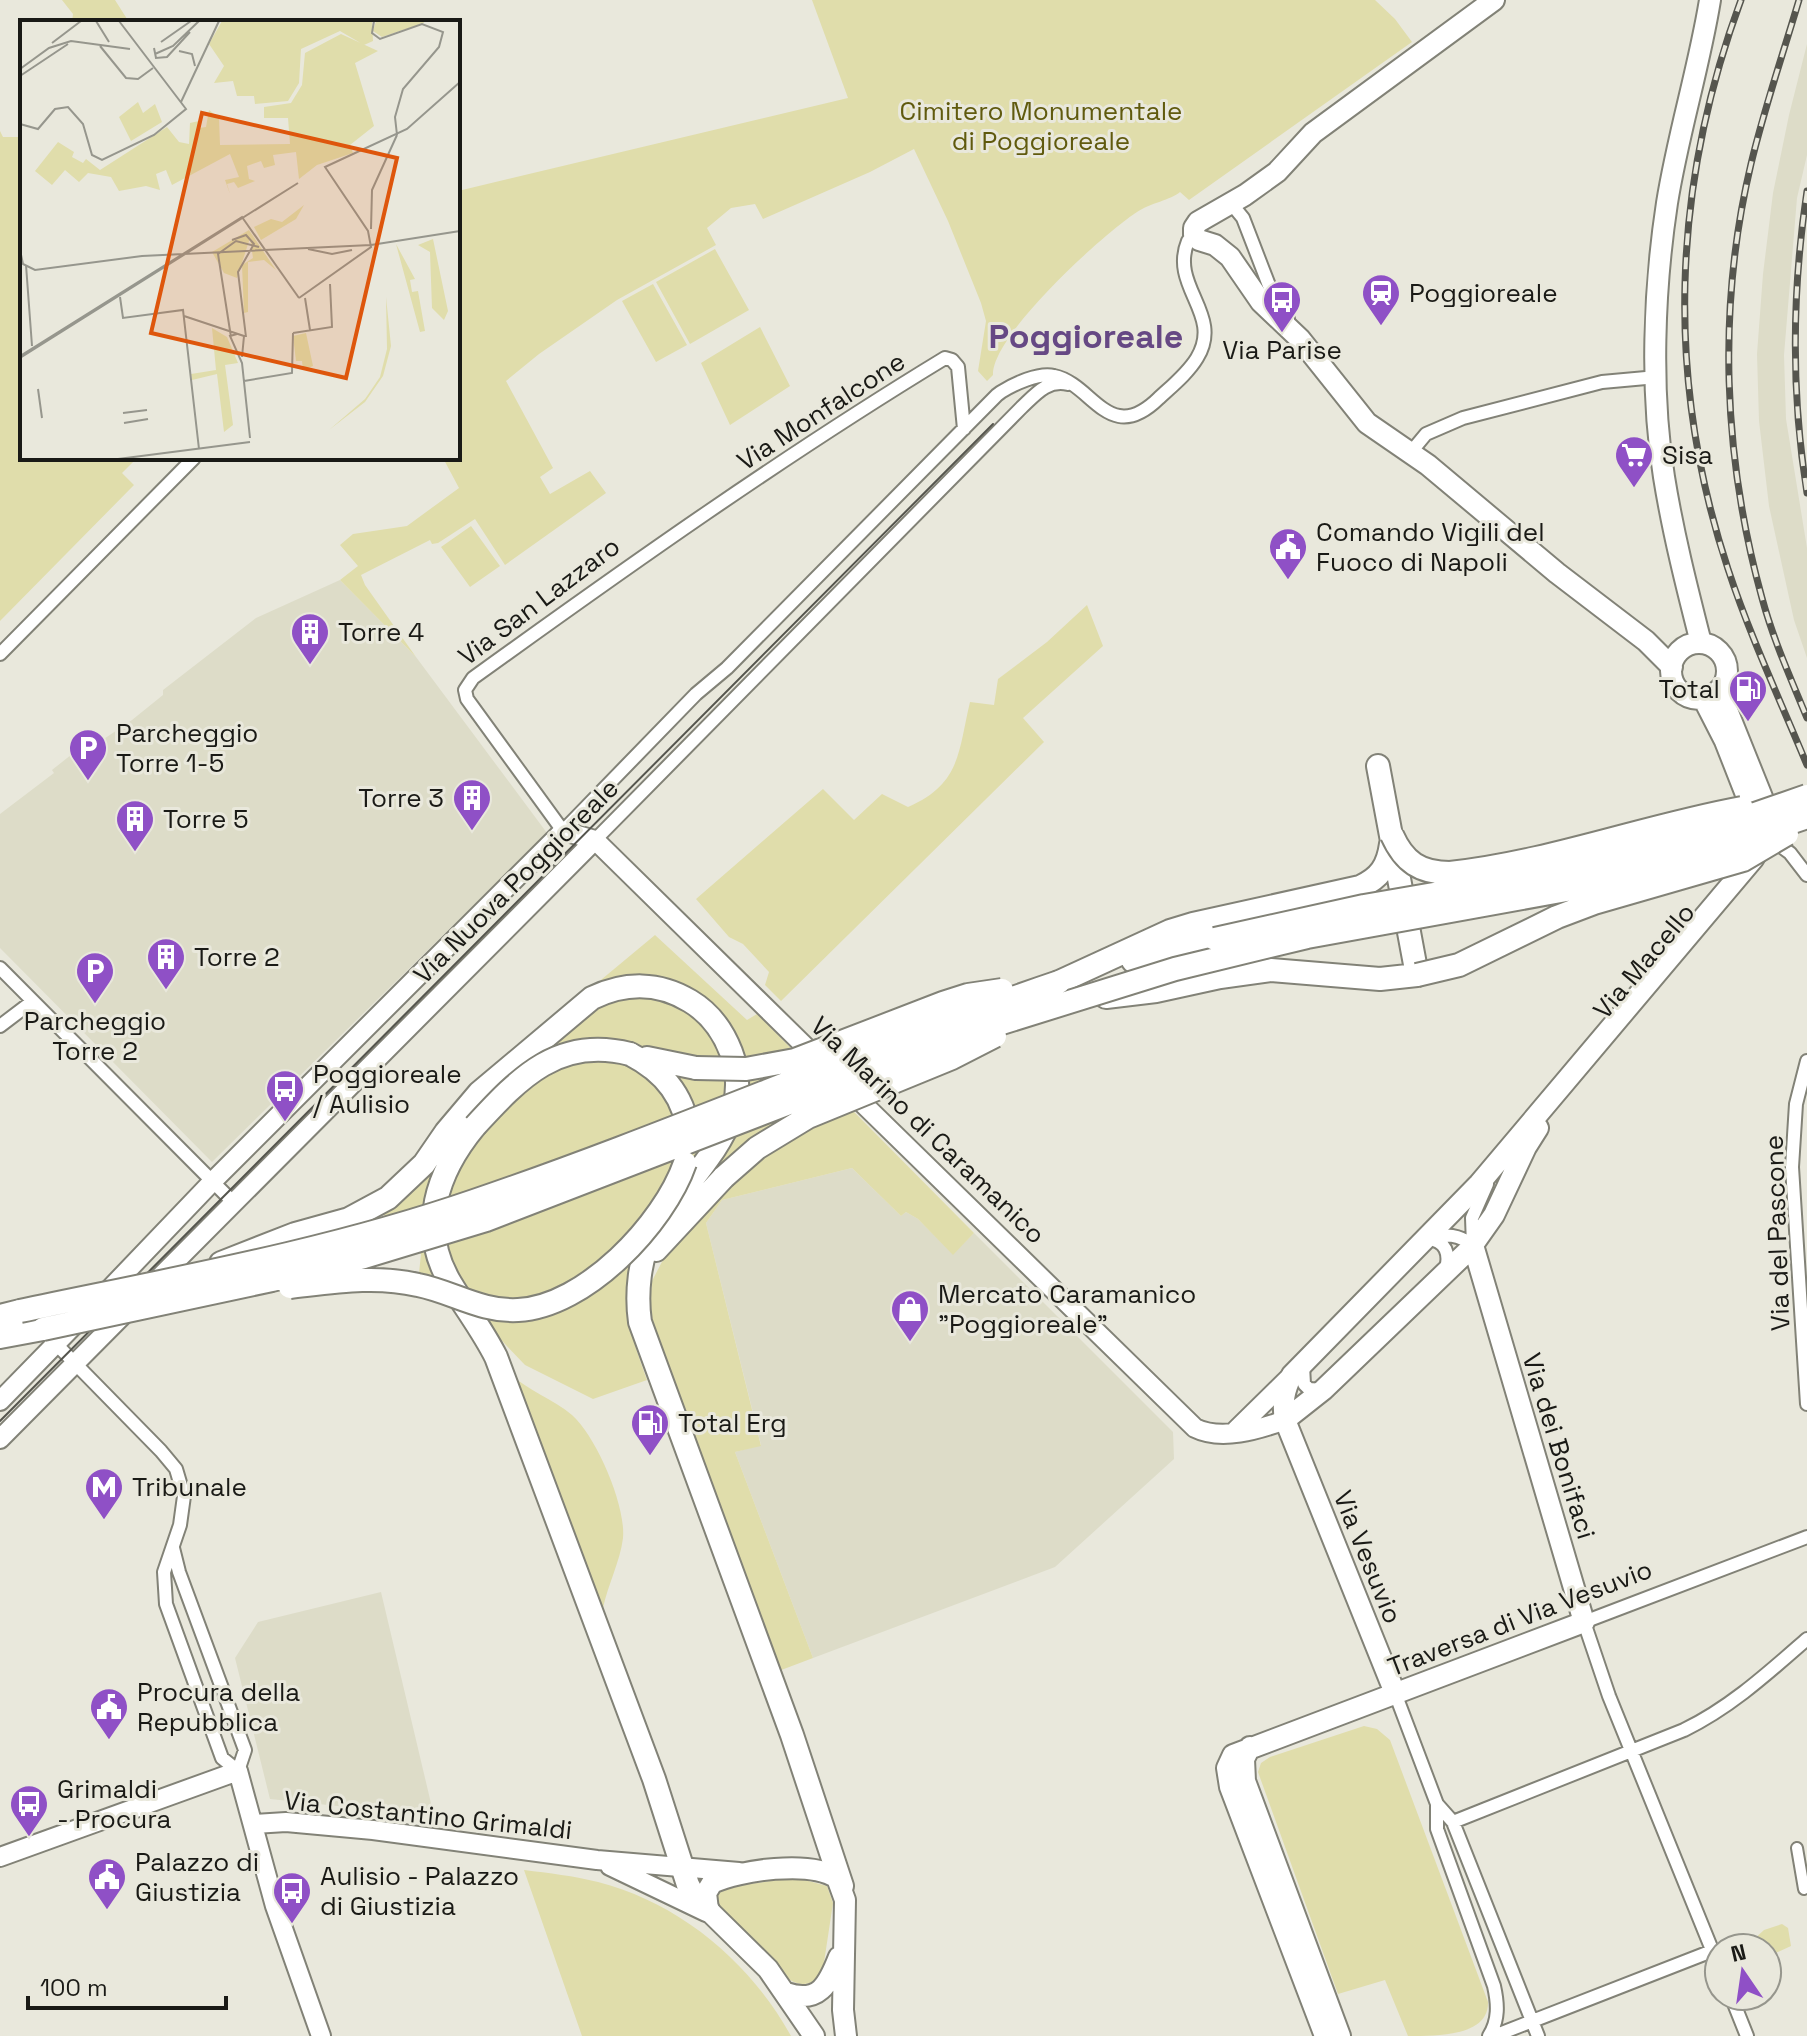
<svg xmlns="http://www.w3.org/2000/svg" width="1807" height="2036" viewBox="0 0 1807 2036" font-family="'Space Grotesk',sans-serif">
	<rect width="100%" height="100%" fill="#e9e8dc"/>
	<path fill="#dddcc8" d="M 1807,44 L 1807,155 L 1797,198 L 1784,355 L 1786,419 L 1807,548 L 1807,658 L 1794,620 L 1769,506 L 1759,421 L 1757,354 L 1763,274 L 1773,193 L 1789,115 Z
		M 340,580 L 416,657 L 547,833 L 212,1162 L 0,948 L 0,814 L 54,773 L 52,770 L 86,743 L 92,747 L 132,720 L 163,695 L 163,690 L 256,618 Z
		M 852,1168 L 901,1216 L 906,1212 L 918,1219 L 953,1254 L 974,1233 L 1173,1432 L 1174,1459 L 1055,1567 L 813,1658 L 735,1452 L 761,1445 L 706,1223 L 722,1200 Z
		M 381,1592 L 434,1816 L 270,1799 L 235,1658 L 258,1622 Z"/>
	<path fill="#e0ddab" d="M 62,0 L 115,0 L 129,22 L 72,22 L 73,14 Z
		M 812,0 L 1375,0 L 1395,19 L 1412,42 L 1189,200 L 1180,192 C 1171,200 1150,203 1137,212 C 1103,234 991,336 993,375 L 987,381 L 978,371 L 986,321 L 981,303 L 948,221 L 914,149 L 870,172 L 763,219 L 755,204 L 731,208 L 707,228 L 716,245 L 617,300 L 539,354 L 506,381 L 553,468 L 540,477 L 550,494 L 590,471 L 606,493 L 505,565 L 475,519 L 438,543 L 432,544 L 430,540 L 361,575 L 365,585 L 416,657 L 340,580 L 358,566 L 340,545 L 353,534 L 407,526 L 459,488 L 443,458 L 458,458 L 458,191 L 848,98 Z
		M 0,131 L 3,137 L 22,137 L 22,458 L 137,458 L 122,473 L 134,485 L 0,621 Z
		M 715,249 L 749,310 L 690,344 L 656,282 Z
		M 653,284 L 687,345 L 656,362 L 622,301 Z
		M 760,327 L 790,386 L 730,425 L 701,363 Z
		M 471,526 L 500,566 L 470,587 L 441,547 Z
		M 1087,605 L 1103,646 L 1023,718 L 1044,742 L 781,1001 L 765,985 L 769,972 L 743,944 L 729,937 L 696,899 L 823,789 L 854,820 L 882,794 L 908,807 C 961,784 958,752 970,702 L 994,705 L 998,679 L 1047,642 Z
		M 655,935 L 747,1020 L 757,1014 L 974,1233 L 953,1255 L 918,1219 L 906,1212 L 901,1216 L 852,1168 L 722,1200 L 706,1223 L 761,1446 L 735,1452 L 813,1658 L 776,1672 L 648,1324 L 652,1281 L 665,1256 L 663,1236 L 747,1085 L 692,994 L 611,997 L 666,998 L 707,1025 L 732,1079 L 724,1114 L 632,1265 C 624,1316 630,1332 647,1380 L 593,1399 L 525,1365 L 486,1324 L 443,1247 L 432,1178 L 423,1211 L 436,1277 L 419,1273 L 421,1254 L 372,1203 L 578,999 Z
		M 510,1374 C 529,1391 553,1399 572,1415 C 596,1436 626,1505 623,1538 C 620,1562 608,1584 603,1608 L 598,1612 Z
		M 1364,1726 L 1377,1729 L 1390,1740 L 1488,2002 C 1489,2036 1439,2036 1408,2036 L 1385,1980 L 1338,1994 L 1258,1772 L 1261,1763 L 1270,1757 Z
		M 524,1870 C 549,1873 574,1876 598,1882 C 680,1903 750,1962 791,2036 L 582,2036 Z
		M 794,1877 L 827,1886 L 833,1903 L 823,1969 C 817,1984 803,1988 790,1980 L 751,1936 L 713,1903 L 713,1894 L 722,1885 L 758,1883 Z
		M 1782,1924 L 1788,1928 L 1791,1946 L 1767,1957 L 1767,1948 L 1754,1948 L 1752,1941 L 1764,1930 Z"/>
	<g fill="none" stroke-linecap="round" stroke-linejoin="round">
		<defs>
			<path id="pedestrian" d="M 1797,1848 L 1804,1889"/>
			<path id="minor" d="M 1234,207 L 1243,218 L 1270,288 L 1288,319
				M 964,429 L 958,367 L 952,360 L 945,358 C 782,457 627,567 473,678 L 465,690 L 467,699 L 563,831 L 696,694 L 727,668 L 997,395 L 1001,392 C 1014,384 1039,372 1054,376 C 1093,384 1109,447 1159,398 C 1172,386 1188,373 1197,358 C 1224,314 1169,287 1188,241
				M 1411,452 L 1426,434 L 1463,418 L 1602,382 L 1657,377
				M 0,654 L 194,458
				M 595,840 L 1021,408 C 1035,395 1047,379 1068,384
				M 1775,842 L 1790,853 L 1807,875
				M 0,968 L 233,1202
				M 0,1026 L 33,1001
				M 1807,1061 L 1796,1104 L 1792,1167 L 1807,1404
				M 1429,1238 C 1446,1233 1459,1235 1473,1245
				M 1429,1239 C 1446,1241 1450,1254 1446,1269
				M 1473,1245 L 1472,1218 L 1487,1184
				M 56,1344 L 161,1451 L 176,1469 L 184,1496 L 180,1525 L 164,1572 L 166,1604 L 222,1758 L 238,1771 L 245,1750 L 179,1572 L 173,1548
				M 1303,1366 L 1304,1384 L 1309,1389 L 1323,1390
				M 1395,1693 L 1437,1804 L 1437,1829 L 1494,1986 C 1498,2004 1499,2020 1489,2036
				M 1437,1804 L 1453,1822 L 1538,2036
				M 1453,1822 L 1684,1730 C 1731,1707 1768,1673 1807,1639
				M 1719,1967 L 1609,1696 L 1584,1622 L 1807,1537
				M 1731,1996 L 1747,2036
				M 1494,2036 L 1712,1951"/>
			<path id="secondary" d="M 849,1090 L 1195,1428 C 1221,1441 1258,1430 1285,1420
				M 151,1286 L 595,840
				M 103,1296 L 212,1182 L 563,831 L 595,840 L 820,1061
				M 0,1401 L 79,1320
				M 1236,1430 L 1292,1375
				M 0,1439 L 130,1308
				M 254,1824 L 286,1822 L 373,1830 L 597,1860 L 739,1872
				M 0,1857 L 238,1771 L 275,1906 L 321,2036
				M 610,1866 L 706,1912"/>
			<path id="primary" d="M 1494,0 L 1313,133 L 1277,172 L 1245,195 L 1198,222 L 1194,228 L 1194,235 L 1199,240 L 1215,245 L 1230,257 L 1261,302 L 1300,339 L 1367,423 L 1428,465 L 1557,573 L 1646,641 L 1672,667
				M 1701,643 C 1687,588 1673,533 1664,477 C 1650,391 1654,288 1667,203 C 1678,134 1699,68 1710,0
				M1671 671a28 28 0 1 1 56 0a28 28 0 1 1-56 0Z
				M 1719,690 L 1772,822
				M 1285,1420 L 1323,1390 L 1470,1249 L 1494,1215 L 1526,1147 L 1538,1128
				M 1395,1693 L 1285,1420 C 1282,1403 1284,1390 1292,1375 L 1479,1184 L 1753,859 L 1759,849 L 1758,825 L 1725,741 L 1703,698
				M 1250,1747 L 1244,1759 L 1245,1781 L 1340,2036
				M 786,1993 C 819,2004 828,1985 839,1957
				M 814,2036 L 768,1969 L 708,1910 L 706,1893 L 712,1883 C 740,1870 810,1860 837,1878 L 845,1900 L 843,2010 L 846,2036
				M 1325,2036 L 1230,1787 L 1227,1768 L 1233,1755 L 1584,1622 L 1473,1245"/>
			<path id="trunk" d="M 1133,961 L 1215,939
				M 1059,982 L 1170,931 L 1193,924 L 1360,887 C 1380,878 1388,866 1391,844
				M 1106,997 L 1156,991 L 1220,977 L 1271,970 L 1380,979 L 1417,975 L 1378,766
				M 630,1054 C 665,1072 686,1098 689,1138
				M 647,1058 L 696,1068
				M 475,1126 C 437,1172 417,1228 451,1284 C 466,1309 483,1331 496,1357 L 654,1779 L 688,1885 L 695,1898 L 708,1910
				M 656,1250 L 724,1177
				M 221,1263 L 295,1234 L 349,1219 L 388,1198 L 424,1164 L 446,1132 L 479,1093 L 592,998 C 625,982 659,982 690,1001 C 710,1013 723,1031 731,1052 C 759,1124 685,1178 653,1233 C 639,1258 636,1294 640,1322 L 792,1735 L 842,1886
				M 0,1316 L 20,1311
				M 0,1337 L 43,1329"/>
		</defs>
		<use href="#pedestrian" stroke="#828277" stroke-width="14"/>
		<use href="#minor" stroke="#828277" stroke-width="16"/>
		<use href="#secondary" stroke="#828277" stroke-width="22"/>
		<use href="#primary" stroke="#828277" stroke-width="24"/>
		<use href="#trunk" stroke="#828277" stroke-width="26"/>
		<use href="#pedestrian" stroke="#fff" stroke-width="10"/>
		<use href="#minor" stroke="#fff" stroke-width="12"/>
		<use href="#secondary" stroke="#fff" stroke-width="18"/>
		<use href="#primary" stroke="#fff" stroke-width="20"/>
		<use href="#trunk" stroke="#fff" stroke-width="22"/>
		<path stroke="#55554e" stroke-width="2" d="M 0,1421 L 993,424"/>
		<defs>
			<path id="rail" d="M 1741,0 C 1672,186 1665,379 1728,569 C 1750,636 1780,700 1807,765
				M 1799,0 C 1783,54 1764,109 1751,164 C 1717,307 1723,457 1762,598 C 1773,639 1791,679 1807,718
				M 1807,191 C 1792,291 1791,393 1807,493"/>
		</defs>
		<use href="#rail" stroke="#55554e" stroke-width="7"/>
		<use href="#rail" stroke="#e9e8dc" stroke-width="4" stroke-dasharray="12" stroke-linecap="butt"/>
		<defs>
			<path id="trunk-bridge" d="M 1392,835 C 1404,862 1420,873 1450,873 C 1550,862 1644,826 1742,808
				M 1215,939 L 1364,906 L 1533,877 L 1589,864 L 1680,840 L 1807,796
				M 1417,975 L 1459,965 L 1557,917 L 1594,903 L 1743,860 L 1787,834
				M 696,1068 L 746,1069 L 795,1060 L 943,1003 L 968,995 L 1002,990
				M 475,1126 C 520,1077 559,1036 630,1054
				M 724,1177 L 757,1148 L 808,1117 L 952,1058 L 995,1036
				M 290,1287 C 334,1282 375,1275 418,1285 C 453,1292 481,1312 518,1310 C 585,1307 664,1224 685,1163
				M 20,1311 C 172,1279 326,1252 474,1201 C 671,1134 861,1049 1059,982
				M 43,1329 L 272,1280 L 364,1257 L 486,1220 L 976,1031 L 1175,969 L 1307,937 L 1572,889 L 1676,862 L 1807,817"/>
		</defs>
		<use href="#trunk-bridge" stroke="#828277" stroke-width="26" stroke-linecap="butt"/>
		<use href="#trunk-bridge" stroke="#fff" stroke-width="22"/>
	</g>
	<defs>
		<symbol id="station-pin" viewBox="-11 -11 22 30"><path d="M0 17L-7.5 6A9.5 9.5 0 1 1 7.5 6Z" fill="#8f50c6" stroke="#e9e8dc"/><path d="M-3-6H3Q5-6 5-4V2Q5 4 3 4L4.5 6H3L1.5 4h-3L-3 6H-4.5L-3 4Q-5 4-5 2V-4Q-5-6-3-6ZM-3.5-4v3h7v-3ZM-3.5 1v1.5H-2V1ZM2 1v1.5H3.5V1Z" fill="#fff"/></symbol>
		<symbol id="bus-pin" viewBox="-11 -11 22 30"><path d="M0 17L-7.5 6A9.5 9.5 0 1 1 7.5 6Z" fill="#8f50c6" stroke="#e9e8dc"/><path d="M-5-6H5V4H4V6H2V4H-2V6H-4V4H-5ZM-3.5-4V0h7V-4ZM-3.5 1.2v1.5H-2V1.2ZM2 1.2v1.5H3.5V1.2Z" fill="#fff"/></symbol>
		<symbol id="supermarket-pin" viewBox="-11 -11 22 30"><path d="M0 17L-7.5 6A9.5 9.5 0 1 1 7.5 6Z" fill="#8f50c6" stroke="#e9e8dc"/><path d="M-6-5.5h2.5l.6 2H6L4.5 2H-2.5L-4.4-4H-6ZM-1.5 3.2a1.3 1.3 0 1 0 .1 0ZM3 3.2a1.3 1.3 0 1 0 .1 0Z" fill="#fff"/></symbol>
		<symbol id="civic-pin" viewBox="-11 -11 22 30"><path d="M0 17L-7.5 6A9.5 9.5 0 1 1 7.5 6Z" fill="#8f50c6" stroke="#e9e8dc"/><path d="M-.6-6.5H3V-4.5H.6V-3L4-1V1h2V6H-6V1h2V-1L-.6-3ZM-1.2 2.5V6h2.4V2.5Z" fill="#fff"/></symbol>
		<symbol id="building-pin" viewBox="-11 -11 22 30"><path d="M0 17L-7.5 6A9.5 9.5 0 1 1 7.5 6Z" fill="#8f50c6" stroke="#e9e8dc"/><path d="M-4-6H4V6H1V3H-1V6H-4ZM-2.5-4.3h1.7v1.8h-1.7ZM.8-4.3h1.7v1.8H.8ZM-2.5-1h1.7V.8h-1.7ZM.8-1h1.7V.8H.8Z" fill="#fff"/></symbol>
		<symbol id="fuel-pin" viewBox="-11 -11 22 30"><path d="M0 17L-7.5 6A9.5 9.5 0 1 1 7.5 6Z" fill="#8f50c6" stroke="#e9e8dc"/><path d="M-5.5-6h7V0h2V4h1.3V-2.5L3-4.5l.8-.8L6-3V5H2.5V1h-1V6h-7ZM-4.2-4.7v3.2H.2V-4.7Z" fill="#fff"/></symbol>
		<symbol id="parking-pin" viewBox="-11 -11 22 30"><path d="M0 17L-7.5 6A9.5 9.5 0 1 1 7.5 6Z" fill="#8f50c6" stroke="#e9e8dc"/><path d="M-3.5-5.5H1a3.5 3.5 0 0 1 0 7H-1V5.5H-3.5ZM-1-3.4V-.6H.8a1.4 1.4 0 0 0 0-2.8Z" fill="#fff"/></symbol>
		<symbol id="shop-pin" viewBox="-11 -11 22 30"><path d="M0 17L-7.5 6A9.5 9.5 0 1 1 7.5 6Z" fill="#8f50c6" stroke="#e9e8dc"/><path d="M-5-2.5h2.3a2.7 3.5 0 0 1 5.4 0H5L5.5 6h-11ZM-1.5-2.5h3a1.5 2.3 0 0 0-3 0Z" fill="#fff"/></symbol>
		<symbol id="metro-pin" viewBox="-11 -11 22 30"><path d="M0 17L-7.5 6A9.5 9.5 0 1 1 7.5 6Z" fill="#8f50c6" stroke="#e9e8dc"/><path d="M-5.5 5V-5H-3L0 0L3-5H5.5V5H3V-.5L0 4L-3-.5V5Z" fill="#fff"/></symbol>
	</defs>
	<g fill-rule="evenodd">
		<use href="#station-pin" x="1359" y="271" width="44" height="60"/>
		<use href="#bus-pin" x="1260" y="278" width="44" height="60"/>
		<use href="#supermarket-pin" x="1612" y="433" width="44" height="60"/>
		<use href="#civic-pin" x="1266" y="525" width="44" height="60"/>
		<use href="#building-pin" x="288" y="610" width="44" height="60"/>
		<use href="#fuel-pin" x="1726" y="667" width="44" height="60"/>
		<use href="#parking-pin" x="66" y="726" width="44" height="60"/>
		<use href="#building-pin" x="450" y="776" width="44" height="60"/>
		<use href="#building-pin" x="113" y="797" width="44" height="60"/>
		<use href="#building-pin" x="144" y="935" width="44" height="60"/>
		<use href="#parking-pin" x="73" y="949" width="44" height="60"/>
		<use href="#bus-pin" x="263" y="1067" width="44" height="60"/>
		<use href="#shop-pin" x="888" y="1287" width="44" height="60"/>
		<use href="#fuel-pin" x="628" y="1401" width="44" height="60"/>
		<use href="#metro-pin" x="82" y="1465" width="44" height="60"/>
		<use href="#civic-pin" x="87" y="1685" width="44" height="60"/>
		<use href="#bus-pin" x="7" y="1782" width="44" height="60"/>
		<use href="#civic-pin" x="85" y="1855" width="44" height="60"/>
		<use href="#bus-pin" x="270" y="1869" width="44" height="60"/>
	</g>
	<g text-anchor="middle" stroke-width="6" stroke-linejoin="round" paint-order="stroke">
		<g font-size="26" fill="#605a0e" stroke="#e9e8dc">
			<text x="1041" y="120">Cimitero Monumentale<tspan x="1041" dy="30">di Poggioreale</tspan></text>
		</g>
		<g font-size="26" fill="#1a1a16" stroke="#e9e8dc" text-anchor="start">
			<text x="1409" y="302">Poggioreale</text>
			<text x="1282" y="359" text-anchor="middle">Via Parise</text>
			<text x="1662" y="464">Sisa</text>
			<text x="1316" y="541">Comando Vigili del<tspan x="1316" dy="30">Fuoco di Napoli</tspan></text>
			<text x="338" y="641">Torre 4</text>
			<text x="1720" y="698" text-anchor="end">Total</text>
			<text x="116" y="742">Parcheggio<tspan x="116" dy="30">Torre 1-5</tspan></text>
			<text x="444" y="807" text-anchor="end">Torre 3</text>
			<text x="163" y="828">Torre 5</text>
			<text x="194" y="966">Torre 2</text>
			<text x="95" y="1030" text-anchor="middle">Parcheggio<tspan x="95" dy="30">Torre 2</tspan></text>
			<text x="313" y="1083">Poggioreale<tspan x="313" dy="30">/ Aulisio</tspan></text>
			<text x="938" y="1303">Mercato Caramanico<tspan x="938" dy="30">"Poggioreale"</tspan></text>
			<text x="678" y="1432">Total Erg</text>
			<text x="132" y="1496">Tribunale</text>
			<text x="137" y="1701">Procura della<tspan x="137" dy="30">Repubblica</tspan></text>
			<text x="57" y="1798">Grimaldi<tspan x="57" dy="30">- Procura</tspan></text>
			<text x="135" y="1871">Palazzo di<tspan x="135" dy="30">Giustizia</tspan></text>
			<text x="320" y="1885">Aulisio - Palazzo<tspan x="320" dy="30">di Giustizia</tspan></text>
		</g>
		<g font-size="26" fill="#1a1a16" stroke="#e9e8dc">
			<text transform="translate(821 411) rotate(-33)" y="9">Via Monfalcone</text>
			<text transform="translate(539 601) rotate(-37)" y="9">Via San Lazzaro</text>
			<text transform="translate(516 881) rotate(-45)" y="9">Via Nuova Poggioreale</text>
			<text transform="translate(1644 961) rotate(-50)" y="9">Via Macello</text>
			<text transform="translate(928 1130) rotate(44)" y="9">Via Marino di Caramanico</text>
			<text transform="translate(1777 1233) rotate(-92)" y="9">Via del Pascone</text>
			<text transform="translate(1559 1446) rotate(73)" y="9">Via dei Bonifaci</text>
			<text transform="translate(1368 1557) rotate(68)" y="9">Via Vesuvio</text>
			<text transform="translate(1520 1618) rotate(-21)" y="9">Traversa di Via Vesuvio</text>
			<text transform="translate(428 1815) rotate(6)" y="9">Via Costantino Grimaldi</text>
		</g>
		<g font-size="34" font-weight="bold" fill="#664884" stroke="#e9e8dc">
			<text x="1086" y="348">Poggioreale</text>
		</g>
	</g>
	<g transform="translate(20 20)">
		<rect width="440" height="440" fill="#e9e8dc"/>
		<path d="M 202,1 L 352,1 L 353,21 L 344,25 L 320,11 L 281,29 L 279,63 L 268,81 L 235,84 L 234,76 L 217,76 L 213,61 L 194,63 L 204,46 L 189,24 ZM 356,1 L 403,1 L 404,3 L 362,17 L 353,11 ZM 321,14 L 358,31 L 335,43 L 354,106 L 330,125 L 333,133 L 297,145 L 279,159 L 276,132 L 253,135 L 255,145 L 244,148 L 241,141 L 227,146 L 229,159 L 235,161 L 218,168 L 214,162 L 207,164 L 210,174 L 205,160 L 219,157 L 210,134 L 152,165 L 146,150 L 136,154 L 140,170 L 126,166 L 99,171 L 91,157 L 68,153 L 59,162 L 45,150 L 32,165 L 15,151 L 38,122 L 54,132 L 52,137 L 63,143 L 66,139 L 80,150 L 147,107 L 159,122 L 169,124 L 170,103 L 179,101 L 179,108 L 186,107 L 189,90 L 199,98 L 200,125 L 270,124 L 268,98 L 244,98 L 244,87 L 271,83 L 282,65 L 285,33 ZM 118,82 L 123,93 L 135,84 L 142,102 L 111,121 L 99,97 ZM 284,185 L 276,199 L 241,220 L 234,207 L 251,199 L 262,202 ZM 229,210 L 256,250 L 244,240 L 228,242 L 228,292 L 224,293 L 222,245 L 233,238 L 230,218 L 217,258 L 204,253 L 192,232 ZM 413,219 L 428,291 L 424,300 L 412,288 L 410,232 L 398,225 ZM 376,224 L 395,259 L 390,260 L 392,272 L 398,271 L 405,311 L 400,312 ZM 366,277 L 371,326 L 363,356 L 345,382 L 309,410 L 345,379 L 360,357 L 367,329 ZM 192,308 L 207,317 L 218,343 L 205,345 L 213,405 L 204,412 L 197,354 L 172,360 L 171,354 L 196,350 ZM 286,313 L 293,346 L 283,350 L 282,341 L 276,341 L 273,316 Z" fill="#e0ddab"/>
		<path fill="none" stroke="#96968d" stroke-width="2" d="M 76,1 L 89,22M 354,1 L 352,13 L 360,19 L 402,4 L 423,12 L 419,27 L 383,69 L 375,97 L 377,115M 141,22 L 171,1M 32,23 L 61,1M 80,26 L 106,58 L 118,59 L 133,48M 134,28 L 136,38 L 147,37 L 170,12M 159,31 L 172,34 L 175,46M 135,34 L 153,26 L 179,1M 0,49 L 29,28 L 51,21 L 110,29M 0,56 L 48,24M 161,82 L 199,1M 0,104 L 18,109 L 35,89 L 48,87 L 63,104 L 72,135 L 82,140 L 134,115 L 166,89 L 99,1M 351,209 L 352,170 L 377,115M 212,220 L 226,215 L 234,224 L 218,252 L 226,317M 288,229 L 312,234 L 332,230M 0,230 L 3,244 L 15,250 L 122,236 L 351,225 L 440,211M 6,245 L 12,326M 100,277 L 103,298 L 163,290 L 179,429M 279,278 L 351,227 L 348,211 L 305,147 L 387,109 L 440,62M 285,278 L 290,310M 164,296 L 224,316 L 222,337M 273,313 L 312,307 L 310,264M 217,314 L 210,316 L 222,343 L 230,418M 211,317 L 198,234 L 216,221 L 239,227M 0,336 L 222,197 L 279,278M 0,338 L 278,163M 224,361 L 272,353 L 273,313M 18,369 L 22,398M 103,393 L 127,390M 104,403 L 128,399M 98,439 L 230,422"/>
		<path fill="#de560c" fill-opacity="0.15" stroke="#de560c" stroke-width="4" d="M 182,93 L 377,138 L 326,358 L 131,313 Z"/>
		<rect width="440" height="440" fill="none" stroke="#1a1a16" stroke-width="4"/>
	</g>
	<g transform="translate(1743 1972) rotate(347)"><circle r="38" fill="#e9e8dc" stroke="#96968d" stroke-width="2"/>
	<path d="M0-6L14 30L0 20L-14 30Z" fill="#8f50c6"/>
	<text y="-12" font-size="22" font-weight="bold" text-anchor="middle" fill="#1a1a16">N</text>
	</g>
	<path d="M28 1996v12h198v-12" fill="none" stroke="#1a1a16" stroke-width="4"/>
	<text x="40" y="1996" font-size="24" fill="#1a1a16" stroke="#e9e8dc" stroke-width="6" paint-order="stroke">100 m</text>
</svg>
